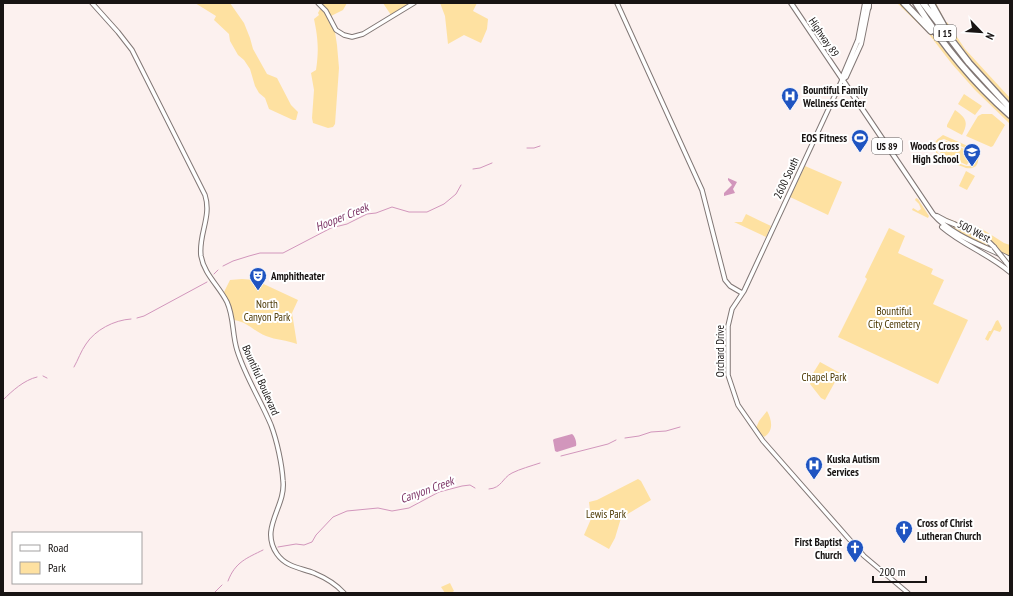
<svg xmlns="http://www.w3.org/2000/svg" width="1013" height="596" viewBox="0 0 1013 596" font-family="'PT Sans Narrow',sans-serif">
	<rect width="100%" height="100%" fill="#fcf1ef"/>
	<path fill="#fee1a1" fill-rule="evenodd" d="M 195,3 L 230,3 L 244,23 L 250,38 L 253,49 L 267,74 L 277,78 L 291,105 L 298,112 L 296,120 L 293,120 L 269,109 L 265,98 L 259,93 L 255,86 L 250,69 L 244,60 L 238,55 L 230,41 L 229,34 L 214,20 L 216,16 Z
		M 321,3 L 347,3 L 343,10 L 331,16 L 327,9 Z
		M 383,3 L 412,3 L 391,15 Z
		M 440,3 L 477,3 L 473,11 L 488,19 L 487,29 L 481,43 L 464,35 L 448,44 L 445,16 Z
		M 897,3 L 901,3 C 940,40 970,84 1010,120 L 1010,124 L 975,90 L 952,64 L 928,33 Z
		M 933,3 L 936,3 L 946,23 L 947,22 L 965,49 L 1010,98 L 1010,102 C 980,72 953,41 933,3 Z
		M 321,7 L 327,15 L 330,24 L 335,32 L 337,45 L 339,68 L 335,124 L 333,127 L 328,128 L 313,123 L 312,118 L 314,90 L 311,73 L 316,70 C 319,50 318,38 314,19 L 319,15 L 318,13 Z
		M 964,94 L 982,106 L 975,115 L 958,104 Z
		M 955,110 C 966,118 969,122 962,135 L 947,127 L 947,125 Z
		M 982,114 L 992,114 L 1005,125 L 993,146 L 991,147 L 966,136 L 978,116 Z
		M 943,135 L 979,151 C 978,160 980,170 966,168 C 957,164 926,156 936,141 C 938,138 941,137 943,135 ZM 944,139 L 972,151 L 976,153 L 977,157 C 976,162 975,166 969,166 C 965,167 943,157 939,154 C 933,148 937,141 944,139 Z
		M 946,141 L 973,153 L 967,165 L 940,153 Z
		M 805,166 L 842,182 L 828,215 L 790,197 Z
		M 966,171 L 975,176 L 967,190 L 959,186 Z
		M 916,198 L 918,199 L 929,216 L 928,218 L 912,210 L 913,208 L 918,211 L 921,209 L 919,204 L 915,200 Z
		M 746,214 L 771,226 L 766,237 L 734,222 L 742,222 Z
		M 944,217 L 977,230 L 979,227 L 1004,243 L 1010,245 L 1010,256 C 998,254 994,241 983,235 C 972,229 952,226 944,217 Z
		M 950,224 L 981,236 L 993,249 L 965,236 L 949,225 Z
		M 889,228 L 905,236 L 898,253 L 933,269 L 931,274 L 944,280 L 933,304 L 968,320 L 938,384 L 838,337 L 867,279 L 865,277 Z
		M 242,279 L 255,280 L 298,300 L 292,313 L 297,344 C 287,340 276,340 266,336 C 253,331 248,322 234,320 L 230,305 L 224,292 L 230,280 Z
		M 998,320 L 1002,328 L 1000,332 L 994,330 L 988,341 L 985,339 L 989,331 L 991,331 L 996,321 Z
		M 820,362 L 840,373 L 825,400 L 821,398 L 810,384 L 812,379 L 812,375 Z
		M 767,411 C 772,420 774,431 764,437 L 756,428 L 759,421 Z
		M 638,479 L 641,481 L 651,500 L 621,518 L 615,538 L 609,549 L 584,535 L 591,519 L 589,502 L 597,500 Z
		M 450,583 L 454,591 L 451,593 L 445,593 L 441,587 Z"/>
	<path fill="#d296bc" d="M 728,178 L 737,182 L 733,189 L 735,193 L 724,196 L 724,193 L 732,185 L 728,180 Z
		M 572,434 C 575,436 577,443 576,446 L 557,452 L 555,451 L 553,440 L 554,439 Z"/>
	<g fill="none" stroke-linecap="round" stroke-linejoin="round">
		<path stroke="#d296bc" stroke-width="1" d="M 527,148 L 534,148 L 540,146
			M 473,169 L 480,168 L 492,163
			M 223,266 L 233,261 L 249,256 L 260,253 L 283,253 L 331,228 L 347,224 L 367,214 L 376,213 L 392,207 L 409,212 L 427,212 L 444,204 L 456,194 L 461,185
			M 214,274 L 218,270
			M 137,318 L 144,316 L 207,282
			M 74,367 C 78,360 81,351 86,344 C 95,330 114,320 131,319
			M 43,376 L 47,378
			M 3,400 C 12,391 24,380 37,377
			M 625,438 L 639,436 L 651,432 L 666,431 L 680,427
			M 561,456 L 608,444 L 616,440
			M 489,489 C 502,488 502,478 512,473 C 520,469 531,466 540,463
			M 278,547 L 296,544 L 304,545 L 312,542 L 316,535 L 333,517 L 347,511 L 378,508 L 392,511 L 409,508 L 439,492 L 462,486 L 470,485 L 475,488
			M 228,581 C 235,562 247,558 263,550
			M 214,593 L 222,585"/>
		<defs>
			<path id="secondary" d="M 92,3 L 118,32 L 132,50 L 205,195 C 212,217 198,235 201,256 C 204,274 219,286 227,302 C 234,317 232,334 237,350 C 245,376 260,399 271,425 C 277,441 282,464 283,481 C 286,507 259,528 277,554 C 286,567 301,568 314,573 C 326,578 336,584 344,593
				M 318,3 L 326,11 L 336,30 L 344,35 L 352,37 L 363,34 L 414,3
				M 617,3 L 702,190 L 725,280 L 730,286 L 742,293
				M 842,80 L 744,291 L 732,309 L 728,326 L 728,375 L 738,405 L 763,441 L 864,556 L 908,593"/>
			<path id="primary" d="M 791,3 L 933,214 C 952,236 984,246 1010,259
				M 842,79 L 844,73 L 858,40 L 865,3
				M 842,80 L 846,77 L 861,44 L 869,4
				M 937,216 C 942,219 948,222 954,224 C 969,231 983,234 994,247
				M 942,227 C 963,245 989,254 1010,272
				M 1006,262 L 1010,267"/>
			<path id="motorway" d="M 868,3 L 868,7
				M 904,3 L 931,31
				M 916,3 C 942,44 974,83 1010,115
				M 923,3 L 969,63 L 1010,108
				M 931,3 L 945,28"/>
		</defs>
		<use href="#secondary" stroke="#817775" stroke-width="5.5"/>
		<use href="#primary" stroke="#817775" stroke-width="6"/>
		<use href="#motorway" stroke="#817775" stroke-width="8"/>
		<use href="#secondary" stroke="#fff" stroke-width="3.5"/>
		<use href="#primary" stroke="#fff" stroke-width="4"/>
		<use href="#motorway" stroke="#fff" stroke-width="5.5"/>
		<defs>
			<path id="primary-bridge" d="M 994,247 L 1006,262"/>
		</defs>
		<use href="#primary-bridge" stroke="#817775" stroke-width="6" stroke-linecap="butt"/>
		<use href="#primary-bridge" stroke="#fff" stroke-width="4"/>
	</g>
	<defs>
		<symbol id="hospital-pin" viewBox="-11 -11 22 30"><path d="M0 17L-7.5 6A9.5 9.5 0 1 1 7.5 6Z" fill="#1f54c1" stroke="#fff"/><path d="M-5-5h3v3.5h4V-5h3V5h-3V1.5h-4V5h-3Z" fill="#fff"/></symbol>
		<symbol id="stadium-pin" viewBox="-11 -11 22 30"><path d="M0 17L-7.5 6A9.5 9.5 0 1 1 7.5 6Z" fill="#1f54c1" stroke="#fff"/><path d="M0-5a6.5 5 0 1 0 0 10a6.5 5 0 1 0 0-10ZM-3.5-1.8h7v3.6h-7Z" fill="#fff"/></symbol>
		<symbol id="school-pin" viewBox="-11 -11 22 30"><path d="M0 17L-7.5 6A9.5 9.5 0 1 1 7.5 6Z" fill="#1f54c1" stroke="#fff"/><path d="M0-5L7-2L0 1L-7-2ZM-4 1L0 2.5L4 1V4Q0 6-4 4Z" fill="#fff"/></symbol>
		<symbol id="theatre-pin" viewBox="-11 -11 22 30"><path d="M0 17L-7.5 6A9.5 9.5 0 1 1 7.5 6Z" fill="#1f54c1" stroke="#fff"/><path d="M-5-5.5Q0-4 5-5.5V0Q5 5 0 6Q-5 5-5 0ZM-3.3-2.5H-1v1.5H-3.3ZM1-2.5H3.3v1.5H1ZM-2.8 1Q0 5.5 2.8 1Z" fill="#fff"/></symbol>
		<symbol id="church-pin" viewBox="-11 -11 22 30"><path d="M0 17L-7.5 6A9.5 9.5 0 1 1 7.5 6Z" fill="#1f54c1" stroke="#fff"/><path d="M-1.2-6h2.4v3.5h3.3v2.4h-3.3V6h-2.4V-.1h-3.3v-2.4h3.3Z" fill="#fff"/></symbol>
	</defs>
	<g fill-rule="evenodd">
		<use href="#hospital-pin" x="780" y="86" width="20" height="27"/>
		<use href="#stadium-pin" x="850" y="128" width="20" height="27"/>
		<use href="#school-pin" x="962" y="142" width="20" height="27"/>
		<use href="#theatre-pin" x="248" y="266" width="20" height="27"/>
		<use href="#hospital-pin" x="804" y="455" width="20" height="27"/>
		<use href="#church-pin" x="894" y="519" width="20" height="27"/>
		<use href="#church-pin" x="845" y="538" width="20" height="27"/>
	</g>
	<g text-anchor="middle" stroke-width="4" stroke-linejoin="round" paint-order="stroke">
		<g fill="#fff" stroke="#5d5a5a" stroke-width="1">
			<rect x="934" y="25" width="22" height="16" rx="3"/>
			<rect x="872" y="138" width="30" height="16" rx="3"/>
		</g>
		<g font-size="10" font-weight="bold" fill="#181413">
			<text x="945" y="37">I 15</text>
			<text x="887" y="150">US 89</text>
		</g>
		<g font-size="11" fill="#181413" stroke="#fff">
			<text transform="translate(824 37) rotate(56)" y="4">Highway 89</text>
			<text transform="translate(786 178) rotate(-65)" y="4">2600 South</text>
			<text transform="translate(974 231) rotate(27)" y="4">500 West</text>
			<text transform="translate(720 351) rotate(-90)" y="4">Orchard Drive</text>
			<text transform="translate(261 380) rotate(66)" y="4">Bountiful Boulevard</text>
		</g>
		<g font-size="11" font-weight="bold" fill="#181413" stroke="#fff" text-anchor="start">
			<text x="803" y="94">Bountiful Family<tspan x="803" dy="13">Wellness Center</tspan></text>
			<text x="847" y="142" text-anchor="end">EOS Fitness</text>
			<text x="959" y="150" text-anchor="end">Woods Cross<tspan x="959" dy="13">High School</tspan></text>
			<text x="271" y="280">Amphitheater</text>
			<text x="827" y="463">Kuska Autism<tspan x="827" dy="13">Services</tspan></text>
			<text x="917" y="527">Cross of Christ<tspan x="917" dy="13">Lutheran Church</tspan></text>
			<text x="842" y="546" text-anchor="end">First Baptist<tspan x="842" dy="13">Church</tspan></text>
		</g>
		<g font-size="11" fill="#4a3601" stroke="#fff">
			<text x="267" y="308">North<tspan x="267" dy="13">Canyon Park</tspan></text>
			<text x="894" y="315">Bountiful<tspan x="894" dy="13">City Cemetery</tspan></text>
			<text x="824" y="381">Chapel Park</text>
			<text x="606" y="518">Lewis Park</text>
		</g>
		<g font-size="12" font-style="italic" fill="#7c3466" stroke="#fff">
			<text transform="translate(342 217) rotate(-22)" y="4">Hooper Creek</text>
			<text transform="translate(427 490) rotate(-20)" y="4">Canyon Creek</text>
		</g>
	</g>
	<rect width="1013" height="596" fill="none" stroke="#181413" stroke-width="8"/>
	<rect x="12" y="532" width="130" height="52" fill="#ffffff" stroke="#a3a1a1"/>
	<rect x="20" y="545" width="20" height="6" fill="#ffffff" stroke="#a3a1a1"/>
	<text x="48" y="552" font-size="12" fill="#181413">Road</text>
	<rect x="20" y="562" width="20" height="12" fill="#fee1a1" stroke="#a3a1a1"/>
	<text x="48" y="572" font-size="12" fill="#181413">Park</text>
	<g transform="translate(981 32) rotate(115)" stroke="#ffffff" stroke-width="3" paint-order="stroke">
	<path d="M0-3L7 15L0 10L-7 15Z" fill="#181413"/>
	<text y="-6" font-size="11" font-weight="bold" text-anchor="middle" fill="#181413">N</text>
	</g>
	<path d="M873 576v6h53v-6" fill="none" stroke="#181413" stroke-width="2"/>
	<text x="879" y="576" font-size="12" fill="#181413" stroke="#ffffff" stroke-width="3" paint-order="stroke">200 m</text>
</svg>
